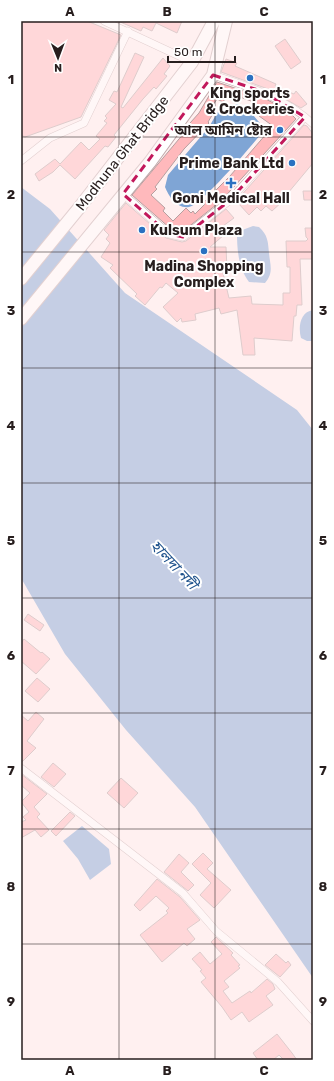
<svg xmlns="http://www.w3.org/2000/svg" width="334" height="1081" viewBox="0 0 334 1081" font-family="Rubik,'Noto Sans Bengali',sans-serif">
	<rect width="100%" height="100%" fill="#fff0f0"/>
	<path fill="#7fa5d5" d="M 238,104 L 247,108 L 265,129 C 255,142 201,206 189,207 C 177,209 169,197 165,187 L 168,175 L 209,127 L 217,113 L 226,106 Z
		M 21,187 L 50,209 L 125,293 L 297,410 L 313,430 L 313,978 L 195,807 L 126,730 L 65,654 L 21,578 Z
		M 253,226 L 259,227 C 268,235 268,242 269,253 C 270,265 274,272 265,283 L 249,282 C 238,267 237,249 237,232 Z
		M 313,310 L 313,341 L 307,341 L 301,338 C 298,327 300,312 313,310 Z
		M 82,826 L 109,849 L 111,864 L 90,880 L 78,859 L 63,841 Z"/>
	<path fill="#ffb9bc" stroke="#b69fa0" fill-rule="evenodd" d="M 21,21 L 87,21 L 121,35 L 81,117 L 25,137 L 21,135 Z
		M 118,21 L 182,21 L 177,33 L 156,23 L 152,31 L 143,27 L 141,31 Z
		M 285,39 L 301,62 L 291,69 L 275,46 Z
		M 135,53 L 144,57 L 121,107 L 123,108 L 163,58 L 170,66 L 164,74 L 167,76 L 156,89 L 154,87 L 143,99 L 114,135 L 116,137 L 108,147 L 105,146 L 75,179 L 60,165 L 53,172 L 39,181 L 35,174 L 55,159 L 60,164 L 81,142 L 89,150 L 100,139 L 96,136 L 107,123 L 104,121 L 107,118 L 105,116 L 116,104 L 109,100 L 114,91 L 117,92 Z
		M 226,59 L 237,63 L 235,66 L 276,84 L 275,86 L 294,94 L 296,91 L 307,104 L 301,108 L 268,89 L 221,72 Z
		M 217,82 L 264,98 L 288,111 L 296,119 L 221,201 L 182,232 L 171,229 L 132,195 L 184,133 L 182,132 L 199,113 ZM 237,96 L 254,102 L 252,107 L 261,112 L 259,116 L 273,126 L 230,176 L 203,203 L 205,204 L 195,214 L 193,211 L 191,213 L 186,208 L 173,221 L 163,211 L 165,208 L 151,195 L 157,189 L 155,187 L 184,149 L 209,123 L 208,122 L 214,112 L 210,110 L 217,99 L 223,102 L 226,97 L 235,100 Z
		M 304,125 L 307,126 L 313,134 L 313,163 L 283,199 L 284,200 L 272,211 L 266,206 L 261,211 L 257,207 L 249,215 L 238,203 L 241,201 L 238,199 Z
		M 303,191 L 313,191 L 313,200 L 304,200 Z
		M 126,203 L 166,238 L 182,242 L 186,241 L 226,209 L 234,218 L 223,226 L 224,235 L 210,247 L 226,247 L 227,269 L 222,269 L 229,298 L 251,296 L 252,304 L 283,305 L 283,293 L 290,293 L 290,267 L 287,267 L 286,241 L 306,241 L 308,239 L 306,237 L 305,228 L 312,228 L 313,259 L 300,259 L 302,305 L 297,305 L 296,316 L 294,316 L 292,341 L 254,338 L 255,355 L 243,355 L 237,310 L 221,314 L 219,308 L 195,314 L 196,320 L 182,322 L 181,318 L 177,322 L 163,307 L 178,293 L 166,283 L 162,288 L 160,287 L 145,305 L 135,296 L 137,294 L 110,268 L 113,265 L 101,257 L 110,243 L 106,239 L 109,235 L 104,230 Z
		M 28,614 L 44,625 L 40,631 L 24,620 Z
		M 24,639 L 41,653 L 42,652 L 50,659 L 36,674 L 21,661 L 21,643 Z
		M 37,678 L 50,689 L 38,702 L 25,691 Z
		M 36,712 L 44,719 L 27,741 L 36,748 L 21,763 L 21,715 L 28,721 Z
		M 53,763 L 66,774 L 54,787 L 41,777 Z
		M 21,774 L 47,794 L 34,807 L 40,814 L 37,817 L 49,830 L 41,837 L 35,830 L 21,838 L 21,822 L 26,820 L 23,817 L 29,812 L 21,802 L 30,793 L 21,785 Z
		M 121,778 L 138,793 L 124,808 L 107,793 Z
		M 70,812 L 75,816 L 56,836 L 51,831 Z
		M 203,853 L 213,863 L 207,869 L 231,890 L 214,908 L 200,895 L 211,883 L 192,864 Z
		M 179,854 L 189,863 L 181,872 L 194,885 L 188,891 L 164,872 Z
		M 157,879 L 180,897 L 200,920 L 187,929 L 195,939 L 187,946 L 184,943 L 162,962 L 140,935 L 168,913 L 166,911 L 169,908 L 156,896 L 140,911 L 134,905 Z
		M 216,937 L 233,953 L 231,955 L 240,965 L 238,966 L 240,968 L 224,981 L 229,987 L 223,991 L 232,1003 L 250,991 L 251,993 L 267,979 L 273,984 L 275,989 L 266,996 L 273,1005 L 249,1022 L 242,1012 L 231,1020 L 222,1007 L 201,982 L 206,978 L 200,971 L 202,970 L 192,959 L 200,952 L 210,964 L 222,954 L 211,942 Z
		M 276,954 L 286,963 L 288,961 L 291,965 L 280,977 L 265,965 Z
		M 277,1034 L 292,1053 L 297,1060 L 284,1060 L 279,1055 L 273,1060 L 258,1060 L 253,1053 Z"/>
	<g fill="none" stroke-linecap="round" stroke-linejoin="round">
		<defs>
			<path id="street" d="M 104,21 L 192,62
				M 213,75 C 247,86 286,98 313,124
				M 21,161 L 50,138 L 84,123 L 128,31
				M 123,194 L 169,234 L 183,237 L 229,201 L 305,117
				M 21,768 L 183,893 L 216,931 L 278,982 L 313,1021"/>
			<path id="primary" d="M 21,279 L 79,208 L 192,62 L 214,21
				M 21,319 L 150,162 L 213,75 L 226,21"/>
		</defs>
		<use href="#street" stroke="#c0a9aa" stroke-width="8"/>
		<use href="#primary" stroke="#c0a9aa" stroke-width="14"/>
		<use href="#street" stroke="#fff" stroke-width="7"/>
		<use href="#primary" stroke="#fff" stroke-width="12"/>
	</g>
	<path d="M0 0H334V1081H0ZM 213,75 L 261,91 L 305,117 L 229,201 L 183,237 L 169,234 L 123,194 Z" fill="#fff0f0" fill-opacity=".55" fill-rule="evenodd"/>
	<path fill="none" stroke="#c2185b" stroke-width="3" stroke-dasharray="8 5" stroke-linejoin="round" d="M 213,75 L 261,91 L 305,117 L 229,201 L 183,237 L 169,234 L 123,194 Z"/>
	<path fill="none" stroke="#271e1e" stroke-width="1" stroke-opacity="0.55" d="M 119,21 L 119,1060M 215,21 L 215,1060M 21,137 L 313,137M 21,252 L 313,252M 21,368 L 313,368M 21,483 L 313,483M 21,598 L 313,598M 21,713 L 313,713M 21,829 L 313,829M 21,944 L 313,944"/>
	<g fill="#2a71c1" stroke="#fff" stroke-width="1.5">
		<circle cx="250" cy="78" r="4"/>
		<circle cx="280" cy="130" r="4"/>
		<circle cx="292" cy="163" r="4"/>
		<path d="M229 177h4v4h4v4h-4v4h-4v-4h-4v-4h4z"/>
		<circle cx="142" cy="230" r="4"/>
		<circle cx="204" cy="251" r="4"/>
	</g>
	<g text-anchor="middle" stroke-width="4" stroke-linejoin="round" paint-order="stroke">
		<g font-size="14" font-weight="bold" fill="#271e1e" stroke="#fff">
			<text x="250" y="98">King sports<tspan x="250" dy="16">&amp; Crockeries</tspan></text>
			<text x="272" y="135" text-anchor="end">আল আমিন ষ্টোর</text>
			<text x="284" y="168" text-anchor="end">Prime Bank Ltd</text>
			<text x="231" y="203">Goni Medical Hall</text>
			<text x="150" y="235" text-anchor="start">Kulsum Plaza</text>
			<text x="204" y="271">Madina Shopping<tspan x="204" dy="16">Complex</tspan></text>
		</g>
		<g font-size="14" fill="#271e1e" stroke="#fff">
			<text transform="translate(122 153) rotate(-52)" y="5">Modhuna Ghat Bridge</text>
		</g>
		<g font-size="15" font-style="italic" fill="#1d518c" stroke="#fff">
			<text transform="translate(174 565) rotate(47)" y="5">হালদা নদী</text>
		</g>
	</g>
	<rect width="334" height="1081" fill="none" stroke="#ffffff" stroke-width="44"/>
	<g transform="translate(58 58) rotate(179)" stroke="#ffffff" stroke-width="3" paint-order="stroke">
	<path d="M0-3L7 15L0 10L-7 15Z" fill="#271e1e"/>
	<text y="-6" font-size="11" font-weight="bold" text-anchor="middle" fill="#271e1e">N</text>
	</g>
	<path d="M168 56v6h67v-6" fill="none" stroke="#271e1e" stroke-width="2"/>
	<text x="174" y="56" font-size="12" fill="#271e1e" stroke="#ffffff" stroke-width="3" paint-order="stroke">50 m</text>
	<rect x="22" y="22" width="290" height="1037" fill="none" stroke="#271e1e" stroke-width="1.5"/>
	<g font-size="13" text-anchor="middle" font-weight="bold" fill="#271e1e">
		<text x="70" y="16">A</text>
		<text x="167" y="16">B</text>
		<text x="264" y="16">C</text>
		<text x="11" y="84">1</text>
		<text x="323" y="84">1</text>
		<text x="11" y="199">2</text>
		<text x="323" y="199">2</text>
		<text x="11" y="315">3</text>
		<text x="323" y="315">3</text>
		<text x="11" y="430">4</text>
		<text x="323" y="430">4</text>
		<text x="11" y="545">5</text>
		<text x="323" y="545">5</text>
		<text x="11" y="660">6</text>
		<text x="323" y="660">6</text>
		<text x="11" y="775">7</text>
		<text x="323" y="775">7</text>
		<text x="11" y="891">8</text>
		<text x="323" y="891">8</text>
		<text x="11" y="1006">9</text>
		<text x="323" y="1006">9</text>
		<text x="70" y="1075">A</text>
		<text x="167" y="1075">B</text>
		<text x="264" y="1075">C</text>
	</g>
</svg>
